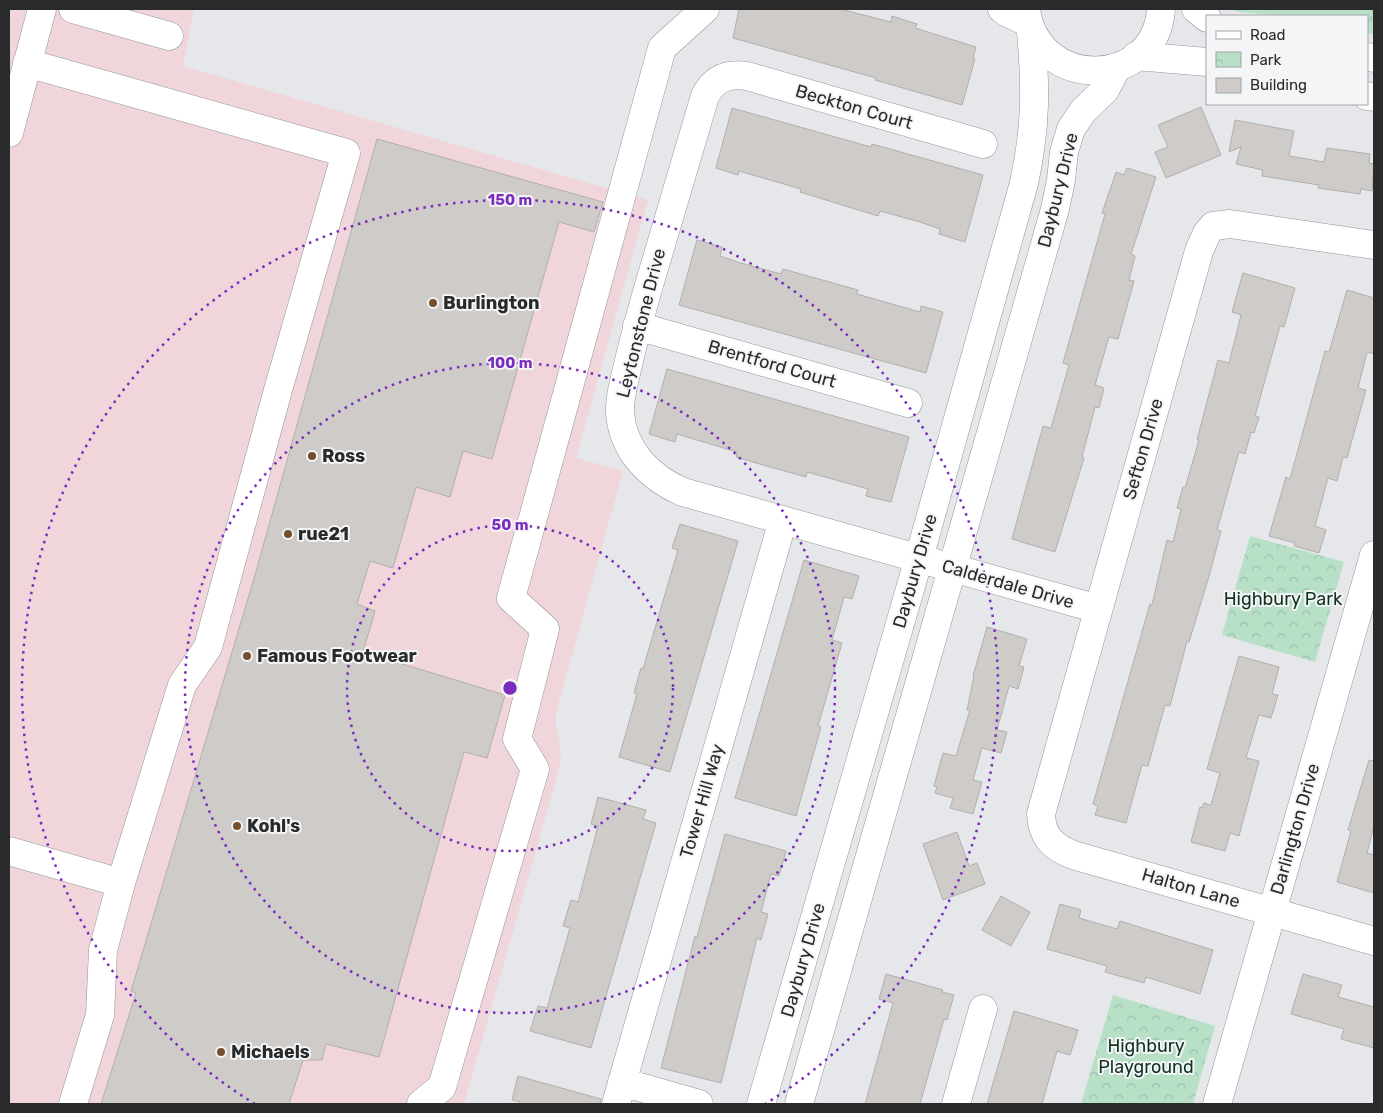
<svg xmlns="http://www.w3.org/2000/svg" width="1383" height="1113" viewBox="0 0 1383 1113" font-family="Rubik,sans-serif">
	<defs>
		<pattern id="grass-tufts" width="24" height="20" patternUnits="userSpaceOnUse" patternTransform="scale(1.25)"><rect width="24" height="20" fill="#b7e0c7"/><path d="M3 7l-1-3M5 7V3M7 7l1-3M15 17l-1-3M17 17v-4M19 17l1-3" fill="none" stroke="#9dc0ab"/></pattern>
		<pattern id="park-crowns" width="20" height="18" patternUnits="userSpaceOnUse" patternTransform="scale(1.25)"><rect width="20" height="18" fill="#b7e0c7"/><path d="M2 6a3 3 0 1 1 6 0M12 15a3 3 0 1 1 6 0" fill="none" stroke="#9dc0ab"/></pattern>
	</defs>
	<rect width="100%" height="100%" fill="#e5e7ea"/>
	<path fill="#f0d6db" d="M 9,9 L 194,9 L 183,66 L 648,200 L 576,458 L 623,471 L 559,702 L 556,716 L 556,726 L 561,751 L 560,766 L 464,1104 L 9,1104 Z"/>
	<path fill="url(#grass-tufts)" d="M 1230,9 L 1374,9 L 1374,35 L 1367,33 L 1367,16 L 1288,16 L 1238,12 Z"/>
	<path fill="url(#park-crowns)" d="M 1250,536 L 1344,562 L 1315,662 L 1222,635 Z
		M 1113,995 L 1215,1026 L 1193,1104 L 1081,1104 Z"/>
	<path fill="#cecbc9" stroke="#b2afad" d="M 739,9 L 840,9 L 891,22 L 892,16 L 917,24 L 915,28 L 976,47 L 973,58 L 975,59 L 962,105 L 875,80 L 876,78 L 733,38 Z
		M 1201,107 L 1221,155 L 1166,178 L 1155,152 L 1168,147 L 1158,125 Z
		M 732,108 L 871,147 L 872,144 L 983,175 L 965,242 L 939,234 L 940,229 L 920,222 L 880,211 L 878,216 L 800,192 L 801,189 L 739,171 L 738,175 L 716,168 Z
		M 1235,120 L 1294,131 L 1289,156 L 1324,162 L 1327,148 L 1370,154 L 1369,163 L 1374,164 L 1372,191 L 1361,189 L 1360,194 L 1318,188 L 1319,185 L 1262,176 L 1263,170 L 1236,164 L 1241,147 L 1229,152 Z
		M 377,139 L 603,202 L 594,232 L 559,222 L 492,459 L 463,451 L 450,497 L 416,487 L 393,568 L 370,561 L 357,604 L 375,611 L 363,652 L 505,695 L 487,758 L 464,752 L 379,1057 L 326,1044 L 322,1060 L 303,1060 L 289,1104 L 101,1104 L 136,993 L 131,991 L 255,575 Z
		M 1127,168 L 1156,177 L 1131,254 L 1135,256 L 1129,280 L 1134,281 L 1118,339 L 1109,337 L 1095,385 L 1104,388 L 1099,408 L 1095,407 L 1082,457 L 1084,458 L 1055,552 L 1012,539 L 1043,426 L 1051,428 L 1069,365 L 1063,363 L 1105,214 L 1102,213 L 1116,172 L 1124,175 Z
		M 697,240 L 722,247 L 720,256 L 741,263 L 781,274 L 783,269 L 858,290 L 857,294 L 920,312 L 921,306 L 943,312 L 926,373 L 679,305 Z
		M 1243,273 L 1295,288 L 1284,327 L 1280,326 L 1255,416 L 1259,417 L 1254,433 L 1251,432 L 1245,454 L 1239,452 L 1217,530 L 1221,531 L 1210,573 L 1189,642 L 1187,641 L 1170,706 L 1165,705 L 1148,766 L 1142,765 L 1126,823 L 1095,815 L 1098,806 L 1093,804 L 1150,604 L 1152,605 L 1167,540 L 1173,542 L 1181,509 L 1177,508 L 1183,487 L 1185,488 L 1199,440 L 1197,440 L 1218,360 L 1229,363 L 1241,315 L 1232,312 Z
		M 1347,290 L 1374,298 L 1374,354 L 1367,352 L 1358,388 L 1366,390 L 1347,458 L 1343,457 L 1337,481 L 1328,478 L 1315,526 L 1326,530 L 1319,553 L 1294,546 L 1295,543 L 1269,536 L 1286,477 L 1290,479 L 1325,351 L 1329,352 Z
		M 667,369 L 909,437 L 891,502 L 866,496 L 868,489 L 807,472 L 806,477 L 756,463 L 736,457 L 737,452 L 677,434 L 675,442 L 649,434 Z
		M 680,524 L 738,541 L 670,772 L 619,757 L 637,694 L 634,693 L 641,668 L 643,669 L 678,550 L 672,548 Z
		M 804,560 L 859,576 L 852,599 L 844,597 L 832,640 L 842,643 L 818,726 L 821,727 L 796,816 L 735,798 Z
		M 987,627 L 1027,639 L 1019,666 L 1024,667 L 1018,689 L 1009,686 L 997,730 L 1007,732 L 1001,753 L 982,748 L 973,780 L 982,782 L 973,814 L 950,808 L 953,798 L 935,793 L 937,787 L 934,786 L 943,753 L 956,756 L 970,710 L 967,710 L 974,676 L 973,676 Z
		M 1239,656 L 1279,667 L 1272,694 L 1278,695 L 1271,718 L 1259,715 L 1246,758 L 1259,761 L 1239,836 L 1230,833 L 1225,851 L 1191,842 L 1200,807 L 1202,808 L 1204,803 L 1211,805 L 1220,773 L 1207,769 Z
		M 1369,760 L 1374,761 L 1374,826 L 1367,853 L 1374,855 L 1374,893 L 1337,882 L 1351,831 L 1348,830 Z
		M 598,797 L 646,810 L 643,819 L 656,823 L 591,1048 L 530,1031 L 538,1006 L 547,1008 L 570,928 L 563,926 L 571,900 L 578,902 L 598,826 L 591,824 Z
		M 957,832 L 969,866 L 977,863 L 985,884 L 943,900 L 923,844 Z
		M 725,834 L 786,851 L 779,876 L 771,874 L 761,912 L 768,914 L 761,940 L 757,938 L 721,1083 L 661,1068 L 695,936 L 697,937 Z
		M 1001,896 L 1030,912 L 1011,946 L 982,930 Z
		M 1060,904 L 1081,910 L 1079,918 L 1117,929 L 1120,921 L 1213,950 L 1200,994 L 1146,977 L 1144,983 L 1105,972 L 1107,966 L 1047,949 Z
		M 886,974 L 943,990 L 942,992 L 954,995 L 947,1020 L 944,1019 L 920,1104 L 865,1104 L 893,1003 L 879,999 Z
		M 1303,974 L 1342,985 L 1338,997 L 1374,1007 L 1374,1048 L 1341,1039 L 1344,1029 L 1291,1014 Z
		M 1014,1011 L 1078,1030 L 1070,1055 L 1057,1051 L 1042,1104 L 987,1104 Z
		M 518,1076 L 601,1099 L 600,1104 L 520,1104 L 520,1102 L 512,1100 Z"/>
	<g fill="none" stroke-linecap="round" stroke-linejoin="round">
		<defs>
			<path id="minor" d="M 73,9 L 169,36
				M 1002,9 L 1006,12 L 1027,22
				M 1026,9 C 1037,93 1156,89 1161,9
				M 1196,9 L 1207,18
				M 1136,56 L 1207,62
				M 1367,57 L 1374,58
				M 27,63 L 346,153 L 278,390 L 208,647 L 182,685 L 121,883 L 103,950 L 100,1015 L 73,1104
				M 1367,96 L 1374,97
				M 9,133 L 42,9
				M 983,144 L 747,76 C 728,73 714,78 705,96 C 686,161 666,227 647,292 C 640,317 633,343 627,369 C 624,383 619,398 620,413 C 623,451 650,478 683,492 L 1098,609
				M 1374,245 L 1230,224 L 1213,226 L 1207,233 L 1199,251 L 1041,814 C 1042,837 1053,847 1073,855 L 1374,941
				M 637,326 L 908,403
				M 9,851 L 121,883
				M 622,1082 L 699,1104
				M 421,1104 L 442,1087 L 535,769 L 517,739 L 545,629 L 511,598 L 662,48 L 705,9
				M 616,1104 L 783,520
				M 761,1104 L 919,558 L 1024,183 C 1036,128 1036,88 1031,32
				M 799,1104 L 1055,209 L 1061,180 L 1064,152 L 1071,129 L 1083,111 L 1105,90 L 1117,67
				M 956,1104 L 983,1009
				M 1217,1104 L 1374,555"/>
		</defs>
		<use href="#minor" stroke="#939597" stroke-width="29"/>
		<use href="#minor" stroke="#fff" stroke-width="28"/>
	</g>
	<g fill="none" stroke="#7b2cbf" stroke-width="2.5" stroke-dasharray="2.5 5">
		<circle cx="510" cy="688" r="163"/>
		<circle cx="510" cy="688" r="325"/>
		<path d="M255 1104A488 488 0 1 1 765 1104"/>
	</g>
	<g fill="#754f2b" stroke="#f3f5f7" stroke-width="2">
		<circle cx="433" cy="303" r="5"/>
		<circle cx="312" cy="456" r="5"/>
		<circle cx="288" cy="534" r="5"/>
		<circle cx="247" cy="656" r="5"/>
		<circle cx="237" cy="826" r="5"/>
		<circle cx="221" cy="1052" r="5"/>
	</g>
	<g text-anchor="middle" stroke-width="4" stroke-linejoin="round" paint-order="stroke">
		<g font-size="18" fill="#292a2b" stroke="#f3f5f7">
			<text transform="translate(854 107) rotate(16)" y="6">Beckton Court</text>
			<text transform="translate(1058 190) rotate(-76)" y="6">Daybury Drive</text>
			<text transform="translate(641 323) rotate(-76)" y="6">Leytonstone Drive</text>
			<text transform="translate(772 364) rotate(16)" y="6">Brentford Court</text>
			<text transform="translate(1143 449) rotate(-74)" y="6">Sefton Drive</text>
			<text transform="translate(915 571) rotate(-74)" y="6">Daybury Drive</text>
			<text transform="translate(1008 584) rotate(16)" y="6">Calderdale Drive</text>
			<text transform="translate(702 801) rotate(-74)" y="6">Tower Hill Way</text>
			<text transform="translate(1295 829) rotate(-74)" y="6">Darlington Drive</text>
			<text transform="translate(1191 888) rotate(16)" y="6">Halton Lane</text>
			<text transform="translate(803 960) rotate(-74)" y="6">Daybury Drive</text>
		</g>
		<g font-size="18" font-weight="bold" fill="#292a2b" stroke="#f3f5f7" text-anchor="start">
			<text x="443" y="309">Burlington</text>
			<text x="322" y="462">Ross</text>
			<text x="298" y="540">rue21</text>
			<text x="257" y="662">Famous Footwear</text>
			<text x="247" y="832">Kohl's</text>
			<text x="231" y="1058">Michaels</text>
		</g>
		<g font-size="18" fill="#133121" stroke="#f3f5f7">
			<text x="1283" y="605">Highbury Park</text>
			<text x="1146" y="1052">Highbury<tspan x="1146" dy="21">Playground</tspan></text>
		</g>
	</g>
	<circle cx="510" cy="688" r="8" fill="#7b2cbf" stroke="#f3f5f7" stroke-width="2.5"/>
	<g font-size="15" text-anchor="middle" font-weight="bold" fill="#7b2cbf" stroke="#f3f5f7" stroke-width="4" stroke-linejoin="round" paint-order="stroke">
		<text x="510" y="205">150 m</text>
		<text x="510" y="368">100 m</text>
		<text x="510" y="530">50 m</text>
	</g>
	<rect width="1383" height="1113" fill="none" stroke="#292a2b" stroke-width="20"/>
	<rect x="1206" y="15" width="162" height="90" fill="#f3f5f7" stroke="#a2a4a5"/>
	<rect x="1216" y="31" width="25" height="8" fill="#ffffff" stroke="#a2a4a5"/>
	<text x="1250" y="40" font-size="15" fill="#292a2b">Road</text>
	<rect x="1216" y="52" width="25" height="15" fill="url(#park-crowns)" stroke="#a2a4a5"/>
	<text x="1250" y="65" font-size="15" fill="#292a2b">Park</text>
	<rect x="1216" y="78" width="25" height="15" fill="#cecbc9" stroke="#a2a4a5"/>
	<text x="1250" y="90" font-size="15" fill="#292a2b">Building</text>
</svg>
